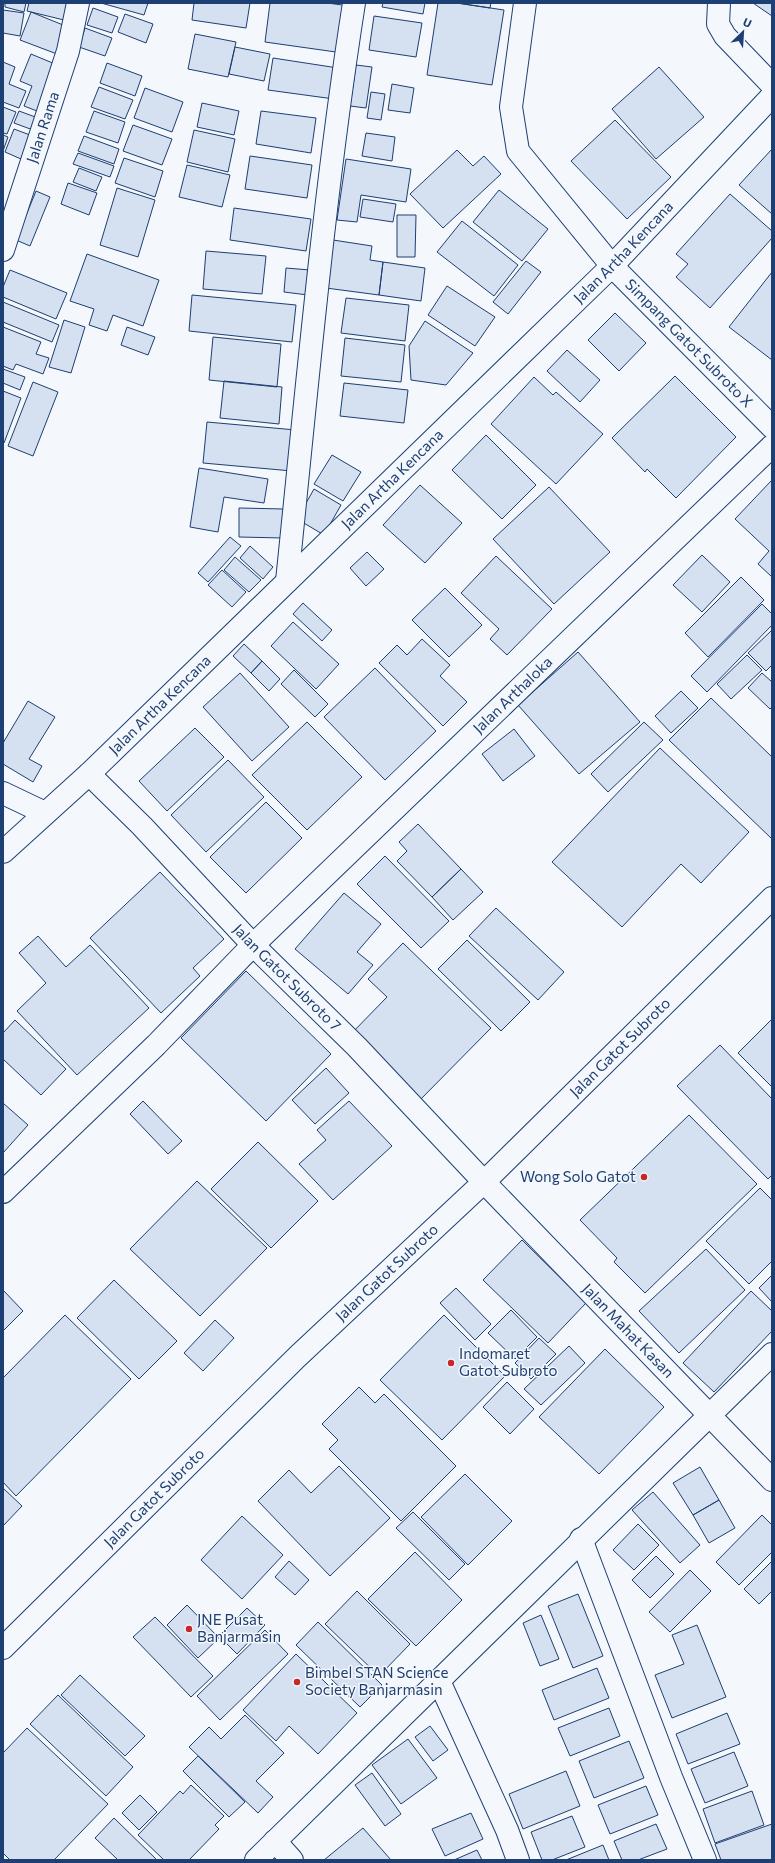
<svg xmlns="http://www.w3.org/2000/svg" width="775" height="1863" viewBox="0 0 775 1863" font-family="Commissioner,sans-serif">
	<rect width="100%" height="100%" fill="#f4f7fb"/>
	<path fill="#d5e0f0" stroke="#1d3f73" d="M 5,3 L 26,3 L 24,12 L 5,7 Z
		M 29,3 L 68,3 L 64,20 L 27,11 Z
		M 101,3 L 148,3 L 144,15 Z
		M 194,3 L 250,3 L 246,28 L 192,20 Z
		M 270,3 L 327,3 L 350,6 L 343,53 L 265,42 Z
		M 383,3 L 425,3 L 423,14 L 382,7 Z
		M 438,3 L 457,3 L 504,10 L 492,85 L 427,75 Z
		M 457,3 L 491,3 L 490,8 Z
		M 753,3 L 772,3 L 772,16 Z
		M 93,8 L 118,17 L 112,33 L 87,25 Z
		M 3,10 L 24,13 L 20,36 L 3,33 Z
		M 31,12 L 68,27 L 57,54 L 20,40 Z
		M 125,14 L 153,24 L 146,43 L 118,32 Z
		M 374,16 L 422,23 L 416,57 L 369,50 Z
		M 85,28 L 112,38 L 105,56 L 79,47 Z
		M 195,34 L 236,42 L 228,77 L 188,69 Z
		M 235,47 L 270,54 L 264,81 L 229,74 Z
		M 31,54 L 55,64 L 37,111 L 24,106 L 32,86 L 20,81 Z
		M 273,58 L 338,68 L 334,99 L 268,90 Z
		M 3,62 L 15,67 L 9,84 L 26,91 L 19,108 L 3,102 Z
		M 107,63 L 142,76 L 135,96 L 100,83 Z
		M 356,65 L 372,67 L 366,108 L 350,106 Z
		M 659,67 L 704,117 L 656,159 L 612,109 Z
		M 392,84 L 414,88 L 410,113 L 388,110 Z
		M 99,87 L 133,100 L 125,119 L 91,107 Z
		M 145,88 L 183,102 L 172,132 L 134,118 Z
		M 371,92 L 385,94 L 381,120 L 367,118 Z
		M 202,103 L 239,111 L 234,135 L 197,127 Z
		M 3,107 L 16,112 L 7,134 L 3,133 Z
		M 19,111 L 38,118 L 33,130 L 14,123 Z
		M 94,111 L 125,122 L 118,143 L 86,132 Z
		M 261,111 L 316,118 L 311,153 L 256,144 Z
		M 615,120 L 671,177 L 627,219 L 571,161 Z
		M 133,125 L 172,139 L 162,165 L 123,151 Z
		M 14,129 L 30,135 L 21,159 L 5,152 Z
		M 194,130 L 235,139 L 228,172 L 187,162 Z
		M 366,133 L 395,137 L 392,161 L 362,156 Z
		M 3,135 L 8,137 L 3,151 Z
		M 84,136 L 119,149 L 114,164 L 78,151 Z
		M 772,149 L 772,214 L 739,185 Z
		M 457,150 L 473,166 L 484,156 L 501,174 L 443,228 L 410,194 Z
		M 78,153 L 114,166 L 110,177 L 73,164 Z
		M 250,156 L 312,165 L 307,198 L 245,189 Z
		M 124,158 L 163,171 L 155,197 L 115,183 Z
		M 346,159 L 411,169 L 406,202 L 361,195 L 357,222 L 337,220 Z
		M 187,165 L 230,175 L 222,207 L 179,197 Z
		M 79,168 L 102,177 L 96,191 L 73,182 Z
		M 68,183 L 97,193 L 89,215 L 61,204 Z
		M 117,188 L 155,200 L 138,257 L 100,245 Z
		M 499,190 L 548,229 L 522,261 L 473,222 Z
		M 36,191 L 50,197 L 30,246 L 16,240 Z
		M 730,194 L 772,231 L 772,238 L 710,308 L 676,277 L 688,264 L 676,254 Z
		M 363,199 L 396,204 L 393,222 L 360,217 Z
		M 234,208 L 311,219 L 306,251 L 230,240 Z
		M 397,215 L 416,215 L 415,257 L 397,257 Z
		M 462,221 L 518,265 L 494,296 L 437,252 Z
		M 333,240 L 372,246 L 370,260 L 383,262 L 379,295 L 326,288 Z
		M 206,251 L 266,256 L 262,294 L 203,289 Z
		M 87,254 L 159,280 L 143,326 L 113,315 L 107,331 L 89,325 L 94,309 L 70,301 Z
		M 526,261 L 541,272 L 508,314 L 493,302 Z
		M 383,262 L 425,268 L 421,301 L 379,295 Z
		M 286,268 L 310,270 L 308,295 L 284,292 Z
		M 10,270 L 67,293 L 56,319 L 3,297 L 3,287 Z
		M 772,272 L 772,360 L 729,327 Z
		M 447,286 L 495,317 L 475,346 L 428,315 Z
		M 192,295 L 296,305 L 292,342 L 189,331 Z
		M 346,298 L 409,305 L 405,341 L 341,333 Z
		M 3,302 L 59,325 L 52,342 L 3,322 Z
		M 615,313 L 646,343 L 619,371 L 588,340 Z
		M 64,320 L 85,327 L 71,373 L 49,367 Z
		M 425,321 L 473,353 L 446,385 L 411,380 L 409,346 Z
		M 3,327 L 41,342 L 36,354 L 49,358 L 43,374 L 16,364 L 13,370 L 3,366 Z
		M 127,327 L 155,337 L 148,355 L 121,345 Z
		M 213,337 L 281,344 L 277,387 L 209,380 Z
		M 345,338 L 405,345 L 401,382 L 341,376 Z
		M 567,350 L 600,380 L 580,402 L 547,371 Z
		M 3,369 L 25,377 L 20,390 L 3,383 Z
		M 675,376 L 736,437 L 676,498 L 647,469 L 645,472 L 612,438 Z
		M 534,377 L 553,395 L 556,392 L 603,434 L 556,484 L 491,424 Z
		M 224,381 L 282,387 L 279,424 L 220,418 Z
		M 33,382 L 58,392 L 33,456 L 8,446 Z
		M 344,383 L 408,390 L 404,423 L 340,416 Z
		M 3,391 L 21,398 L 4,443 L 3,443 Z
		M 207,422 L 296,430 L 292,471 L 203,463 Z
		M 486,435 L 536,485 L 502,519 L 452,470 Z
		M 332,455 L 361,472 L 343,501 L 314,484 Z
		M 199,468 L 268,479 L 264,503 L 224,497 L 218,532 L 190,527 Z
		M 771,481 L 772,482 L 772,577 L 758,564 L 769,551 L 735,519 Z
		M 420,485 L 462,523 L 425,563 L 383,525 Z
		M 549,487 L 610,552 L 554,604 L 493,539 Z
		M 314,489 L 341,505 L 324,535 L 297,519 Z
		M 239,508 L 284,509 L 283,538 L 239,537 Z
		M 230,537 L 241,546 L 208,582 L 198,573 Z
		M 250,546 L 273,567 L 263,579 L 240,558 Z
		M 367,552 L 384,569 L 366,586 L 350,568 Z
		M 702,555 L 730,582 L 702,612 L 673,585 Z
		M 496,556 L 552,609 L 507,655 L 490,639 L 499,629 L 461,593 Z
		M 235,557 L 261,580 L 249,592 L 224,570 Z
		M 222,570 L 246,592 L 232,607 L 208,585 Z
		M 741,577 L 764,600 L 708,657 L 685,633 Z
		M 445,588 L 482,625 L 449,657 L 412,620 Z
		M 303,603 L 332,630 L 322,641 L 293,614 Z
		M 762,604 L 772,614 L 772,625 L 707,692 L 691,676 Z
		M 293,622 L 339,664 L 316,689 L 271,646 Z
		M 772,630 L 772,665 L 766,671 L 748,653 Z
		M 422,639 L 450,665 L 440,676 L 467,702 L 443,726 L 379,663 L 397,645 L 407,655 Z
		M 244,644 L 262,661 L 251,673 L 233,656 Z
		M 578,652 L 640,722 L 579,774 L 518,705 Z
		M 747,655 L 762,670 L 731,699 L 717,684 Z
		M 262,661 L 280,679 L 269,691 L 251,673 Z
		M 375,668 L 436,731 L 385,780 L 324,717 Z
		M 294,670 L 328,704 L 315,717 L 281,684 Z
		M 240,673 L 289,727 L 252,761 L 203,707 Z
		M 762,673 L 772,682 L 772,707 L 770,709 L 748,688 Z
		M 681,691 L 698,708 L 671,733 L 655,716 Z
		M 711,698 L 772,757 L 772,839 L 669,740 Z
		M 28,701 L 55,717 L 29,759 L 42,766 L 33,782 L 3,764 L 3,743 Z
		M 307,722 L 362,777 L 307,830 L 252,775 Z
		M 644,722 L 663,740 L 608,792 L 591,774 Z
		M 195,728 L 224,757 L 167,811 L 139,781 Z
		M 514,729 L 535,756 L 503,781 L 482,754 Z
		M 660,748 L 749,832 L 701,883 L 681,864 L 622,927 L 552,862 Z
		M 228,760 L 264,797 L 206,852 L 171,815 Z
		M 266,802 L 302,838 L 246,893 L 210,857 Z
		M 418,824 L 461,869 L 432,897 L 397,861 L 407,851 L 399,842 Z
		M 385,856 L 449,921 L 421,948 L 357,884 Z
		M 461,869 L 483,892 L 453,920 L 432,897 Z
		M 160,872 L 224,939 L 193,968 L 200,976 L 161,1013 L 90,938 Z
		M 344,893 L 381,924 L 357,952 L 373,965 L 348,994 L 295,949 Z
		M 496,908 L 564,972 L 538,1000 L 469,936 Z
		M 38,936 L 66,967 L 90,945 L 149,1008 L 77,1075 L 17,1011 L 46,983 L 19,953 Z
		M 467,940 L 530,1002 L 501,1031 L 438,969 Z
		M 403,943 L 491,1028 L 417,1103 L 349,1036 L 387,997 L 368,979 Z
		M 246,971 L 331,1054 L 266,1121 L 181,1038 Z
		M 772,1019 L 772,1087 L 738,1053 Z
		M 15,1020 L 66,1069 L 41,1095 L 3,1059 L 3,1033 Z
		M 720,1045 L 772,1099 L 772,1175 L 768,1179 L 677,1086 Z
		M 326,1068 L 349,1093 L 315,1124 L 292,1100 Z
		M 143,1101 L 182,1141 L 168,1154 L 130,1114 Z
		M 349,1101 L 392,1146 L 333,1200 L 299,1164 L 326,1140 L 317,1130 Z
		M 3,1103 L 28,1125 L 3,1153 Z
		M 689,1115 L 757,1184 L 645,1293 L 614,1262 L 617,1258 L 580,1220 Z
		M 258,1142 L 318,1201 L 271,1248 L 211,1189 Z
		M 197,1181 L 267,1248 L 200,1316 L 130,1249 Z
		M 760,1188 L 772,1200 L 772,1261 L 749,1284 L 706,1241 Z
		M 522,1240 L 586,1303 L 548,1343 L 483,1280 Z
		M 706,1249 L 745,1290 L 679,1353 L 639,1311 Z
		M 772,1275 L 772,1302 L 759,1288 Z
		M 114,1280 L 177,1341 L 139,1379 L 77,1318 Z
		M 456,1288 L 491,1324 L 475,1340 L 440,1303 Z
		M 3,1290 L 23,1311 L 3,1331 Z
		M 751,1291 L 772,1311 L 772,1331 L 714,1392 L 683,1363 Z
		M 511,1310 L 537,1337 L 515,1359 L 488,1333 Z
		M 65,1315 L 131,1379 L 16,1496 L 3,1482 L 3,1378 Z
		M 444,1315 L 505,1376 L 442,1440 L 380,1380 Z
		M 215,1320 L 234,1338 L 203,1371 L 184,1353 Z
		M 539,1338 L 556,1354 L 531,1379 L 515,1363 Z
		M 569,1346 L 585,1363 L 541,1405 L 524,1389 Z
		M 605,1349 L 664,1407 L 599,1474 L 539,1417 Z
		M 507,1382 L 534,1409 L 510,1434 L 483,1407 Z
		M 359,1387 L 375,1403 L 384,1394 L 456,1466 L 401,1521 L 329,1449 L 338,1440 L 322,1424 Z
		M 339,1466 L 390,1518 L 330,1576 L 258,1501 L 289,1470 L 311,1493 Z
		M 700,1467 L 719,1500 L 693,1515 L 673,1483 Z
		M 465,1474 L 512,1521 L 468,1565 L 421,1517 Z
		M 3,1488 L 22,1506 L 3,1526 Z
		M 653,1492 L 700,1545 L 680,1563 L 632,1510 Z
		M 719,1500 L 735,1528 L 709,1543 L 693,1515 Z
		M 413,1512 L 465,1564 L 449,1580 L 396,1528 Z
		M 762,1515 L 772,1525 L 772,1552 L 739,1585 L 716,1562 Z
		M 242,1516 L 283,1555 L 242,1599 L 201,1560 Z
		M 638,1524 L 659,1545 L 634,1570 L 613,1550 Z
		M 415,1552 L 462,1600 L 416,1646 L 368,1599 Z
		M 656,1556 L 674,1574 L 650,1598 L 632,1580 Z
		M 289,1561 L 309,1580 L 295,1595 L 275,1577 Z
		M 772,1561 L 772,1591 L 759,1604 L 744,1589 Z
		M 690,1570 L 711,1591 L 670,1632 L 649,1612 Z
		M 357,1591 L 410,1644 L 379,1676 L 325,1624 Z
		M 578,1594 L 603,1656 L 573,1668 L 548,1606 Z
		M 187,1605 L 219,1638 L 198,1658 L 167,1625 Z
		M 247,1608 L 265,1625 L 237,1654 L 219,1636 Z
		M 541,1615 L 559,1659 L 540,1666 L 523,1623 Z
		M 155,1617 L 213,1676 L 191,1697 L 133,1637 Z
		M 318,1622 L 382,1685 L 360,1707 L 296,1645 Z
		M 697,1625 L 726,1697 L 672,1718 L 655,1675 L 684,1664 L 672,1635 Z
		M 265,1630 L 288,1654 L 220,1720 L 197,1696 Z
		M 296,1654 L 357,1713 L 318,1754 L 289,1726 L 276,1741 L 243,1710 Z
		M 597,1668 L 609,1698 L 554,1720 L 542,1690 Z
		M 80,1675 L 145,1736 L 125,1756 L 61,1695 Z
		M 58,1695 L 133,1767 L 106,1796 L 30,1724 Z
		M 609,1708 L 620,1736 L 570,1756 L 558,1728 Z
		M 727,1713 L 740,1744 L 688,1764 L 676,1734 Z
		M 245,1715 L 284,1753 L 256,1781 L 273,1797 L 258,1813 L 189,1747 L 209,1727 L 221,1739 Z
		M 430,1726 L 448,1750 L 433,1761 L 415,1737 Z
		M 27,1728 L 108,1804 L 54,1860 L 10,1860 L 3,1853 L 3,1753 Z
		M 408,1739 L 437,1778 L 401,1804 L 372,1765 Z
		M 629,1741 L 644,1778 L 594,1798 L 579,1761 Z
		M 734,1752 L 748,1786 L 705,1803 L 691,1769 Z
		M 198,1756 L 245,1802 L 229,1817 L 183,1771 Z
		M 566,1771 L 580,1806 L 523,1829 L 509,1794 Z
		M 372,1773 L 401,1814 L 385,1826 L 355,1785 Z
		M 191,1785 L 224,1816 L 215,1825 L 219,1829 L 189,1860 L 164,1860 L 138,1835 L 180,1791 L 183,1794 Z
		M 646,1786 L 658,1815 L 610,1834 L 598,1805 Z
		M 752,1791 L 764,1825 L 715,1843 L 703,1809 Z
		M 140,1795 L 157,1812 L 139,1830 L 122,1813 Z
		M 471,1813 L 483,1839 L 445,1856 L 432,1829 Z
		M 572,1816 L 585,1847 L 552,1860 L 542,1860 L 531,1832 Z
		M 114,1818 L 157,1860 L 118,1860 L 95,1838 Z
		M 656,1824 L 667,1849 L 638,1860 L 622,1860 L 614,1841 Z
		M 772,1824 L 772,1860 L 721,1860 L 715,1844 Z
		M 363,1828 L 391,1860 L 324,1860 Z
		M 603,1845 L 609,1860 L 566,1860 Z
		M 477,1850 L 482,1860 L 454,1860 Z"/>
	<g fill="none" stroke-linecap="round" stroke-linejoin="round">
		<defs>
			<g id="minor">
				<path id="s1" d="M 525,3 L 511,107 L 518,151 L 612,266 L 772,427"/>
				<path d="M 719,3 L 718,24 L 725,36 L 772,85"/>
				<path id="s2" d="M 3,250 L 68,51 L 78,3"/>
				<path d="M 287,581 C 307,388 324,194 354,3"/>
				<path id="s3" d="M 89,774 L 142,826 L 253,945 L 357,1047 L 484,1182 L 772,1480"/>
				<path d="M 3,793 L 45,813"/>
				<path id="s4" d="M 3,852 L 89,774 L 612,266 L 772,96"/>
				<path id="s5" d="M 3,1192 L 156,1045 L 253,945 L 772,446"/>
				<path d="M 581,1539 L 671,1777 L 705,1860"/>
				<path d="M 439,1681 L 507,1830 L 518,1860"/>
				<path d="M 275,1841 L 292,1860"/>
				<path d="M 256,1860 L 772,1354"/>
			</g>
			<g id="major">
				<path id="s6" d="M 3,1648 L 297,1357 L 484,1182 L 772,898"/>
			</g>
		</defs>
		<use href="#minor" stroke="#1d3f73" stroke-width="24"/>
		<use href="#major" stroke="#1d3f73" stroke-width="24"/>
		<use href="#minor" stroke="#f4f7fb" stroke-width="22"/>
		<use href="#major" stroke="#f4f7fb" stroke-width="22"/>
	</g>
	<g fill="#c62828" stroke="#f4f7fb" stroke-width="1.5">
		<circle cx="644" cy="1177" r="4"/>
		<circle cx="451" cy="1363" r="4"/>
		<circle cx="189" cy="1629" r="4"/>
		<circle cx="297" cy="1682" r="4"/>
	</g>
	<g text-anchor="middle" stroke-width="3" stroke-linejoin="round" paint-order="stroke">
		<g font-size="15" fill="#1d3f73" stroke="#f4f7fb">
			<text dy="5" stroke="none"><textPath href="#s2" startOffset="129">Jalan Rama</textPath></text>
			<text dy="5" stroke="none"><textPath href="#s4" startOffset="863">Jalan Artha Kencana</textPath></text>
			<text dy="5" stroke="none"><textPath href="#s1" startOffset="407">Simpang Gatot Subroto X</textPath></text>
			<text dy="5" stroke="none"><textPath href="#s4" startOffset="539">Jalan Artha Kencana</textPath></text>
			<text dy="5" stroke="none"><textPath href="#s5" startOffset="712">Jalan Arthaloka</textPath></text>
			<text dy="5" stroke="none"><textPath href="#s4" startOffset="215">Jalan Artha Kencana</textPath></text>
			<text dy="5" stroke="none"><textPath href="#s3" startOffset="284">Jalan Gatot Subroto 7</textPath></text>
			<text dy="5" stroke="none"><textPath href="#s6" startOffset="861">Jalan Gatot Subroto</textPath></text>
			<text dy="5" stroke="none"><textPath href="#s6" startOffset="537">Jalan Gatot Subroto</textPath></text>
			<text dy="5" stroke="none"><textPath href="#s3" startOffset="775">Jalan Mahat Kasan</textPath></text>
			<text dy="5" stroke="none"><textPath href="#s6" startOffset="213">Jalan Gatot Subroto</textPath></text>
		</g>
		<g font-size="15" fill="#1d3f73" stroke="#f4f7fb" text-anchor="start">
			<text x="636" y="1182" text-anchor="end">Wong Solo Gatot</text>
			<text x="459" y="1359">Indomaret<tspan x="459" dy="17">Gatot Subroto</tspan></text>
			<text x="197" y="1625">JNE Pusat<tspan x="197" dy="17">Banjarmasin</tspan></text>
			<text x="305" y="1678">Bimbel STAN Science<tspan x="305" dy="17">Society Banjarmasin</tspan></text>
		</g>
	</g>
	<rect width="775" height="1863" fill="none" stroke="#1d3f73" stroke-width="8"/>
	<g transform="translate(743 32) rotate(25)" stroke="#f4f7fb" stroke-width="3" paint-order="stroke">
	<path d="M0-3L7 15L0 10L-7 15Z" fill="#1d3f73"/>
	<text y="-6" font-size="11" font-weight="bold" text-anchor="middle" fill="#1d3f73">U</text>
	</g>
</svg>
